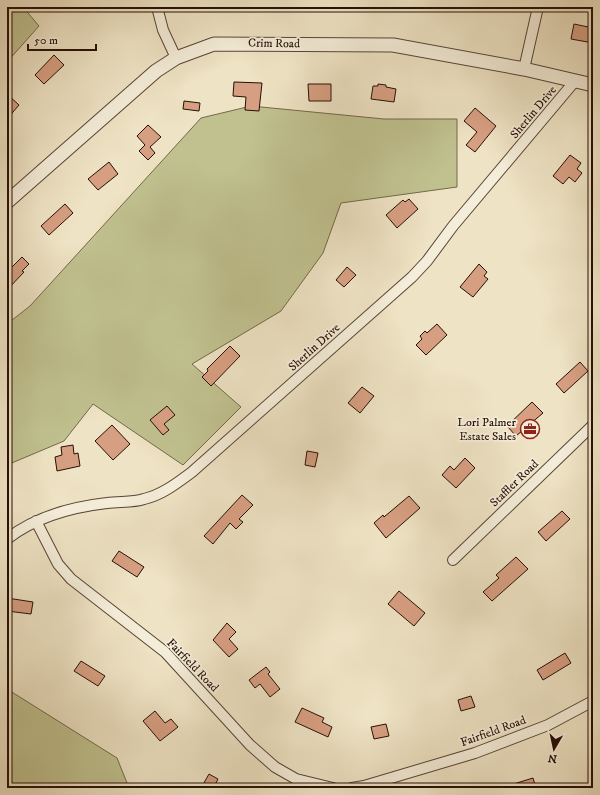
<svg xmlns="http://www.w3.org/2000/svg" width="600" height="795" viewBox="0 0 600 795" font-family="'IM FELL DW Pica',serif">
	<rect width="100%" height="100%" fill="#eee3c4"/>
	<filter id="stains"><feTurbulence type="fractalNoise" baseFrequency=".005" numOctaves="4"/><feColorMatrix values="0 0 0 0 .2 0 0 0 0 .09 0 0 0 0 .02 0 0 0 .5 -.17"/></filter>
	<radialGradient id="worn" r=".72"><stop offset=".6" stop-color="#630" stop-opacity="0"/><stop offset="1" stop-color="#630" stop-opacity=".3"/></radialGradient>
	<path fill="#c0c18f" stroke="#73684a" d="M 7,7 L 23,7 L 39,26 L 7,62 Z
		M 251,106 L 384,119 L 457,119 L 457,187 L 341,203 L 323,253 L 281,311 L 192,364 L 241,407 L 183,465 L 93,404 L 64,441 L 7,465 L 7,324 L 30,306 L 201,118 Z
		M 7,689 L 117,758 L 129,788 L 7,788 Z"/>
	<path fill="#d79f82" stroke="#260f06" d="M 574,24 L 593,28 L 593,43 L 571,39 Z
		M 54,55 L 64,65 L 44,84 L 35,75 Z
		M 234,82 L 262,83 L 259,111 L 245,110 L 246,97 L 233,96 Z
		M 308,84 L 331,84 L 331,101 L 309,101 Z
		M 378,84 L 386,85 L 386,87 L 396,89 L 394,102 L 371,99 L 373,86 L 378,86 Z
		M 7,94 L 19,105 L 7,119 Z
		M 184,101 L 200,103 L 199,111 L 183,109 Z
		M 475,108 L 496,126 L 475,152 L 466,145 L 477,132 L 464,121 Z
		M 148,125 L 161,137 L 150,147 L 155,153 L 148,160 L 139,151 L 145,145 L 137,136 Z
		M 570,155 L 581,163 L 577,169 L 582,173 L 575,182 L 569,177 L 563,184 L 553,176 Z
		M 109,162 L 118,174 L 98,190 L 88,179 Z
		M 409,199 L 418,209 L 397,228 L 386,215 L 403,200 L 405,202 Z
		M 65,204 L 73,213 L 49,235 L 41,226 Z
		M 22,257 L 29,264 L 22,271 L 24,272 L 7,290 L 7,272 Z
		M 479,264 L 487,272 L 484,276 L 488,279 L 473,297 L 460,287 Z
		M 347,267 L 356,275 L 344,287 L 336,280 Z
		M 437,324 L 447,335 L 426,355 L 416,345 L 422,339 L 420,336 L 425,331 L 427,333 Z
		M 230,346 L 240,356 L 211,386 L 202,377 L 208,371 L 207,369 Z
		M 580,362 L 588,371 L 564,393 L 556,384 Z
		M 362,387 L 374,396 L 360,413 L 348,403 Z
		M 532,402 L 543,413 L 516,436 L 507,426 Z
		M 167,406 L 175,415 L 164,424 L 169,430 L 163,435 L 150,420 Z
		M 112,425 L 130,444 L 113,460 L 95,441 Z
		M 73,445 L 74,454 L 78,453 L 80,466 L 57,471 L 55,457 L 62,455 L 61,447 Z
		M 307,451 L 318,453 L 315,467 L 305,465 Z
		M 465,458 L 475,468 L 456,488 L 442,475 L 450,466 L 454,470 Z
		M 242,495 L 253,505 L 239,519 L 243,522 L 236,529 L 230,523 L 213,544 L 204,536 Z
		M 409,496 L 420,508 L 386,538 L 374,523 L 383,515 L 384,517 Z
		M 562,511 L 570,519 L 546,541 L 538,532 Z
		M 119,551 L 144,567 L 137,577 L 112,561 Z
		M 516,557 L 528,569 L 492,601 L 483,592 L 499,578 L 496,575 Z
		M 399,591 L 425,613 L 414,626 L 388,604 Z
		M 7,598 L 33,602 L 31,614 L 7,611 Z
		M 227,623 L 236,632 L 229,639 L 238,649 L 229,657 L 213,640 Z
		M 565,653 L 571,663 L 543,680 L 537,670 Z
		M 81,661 L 105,676 L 98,686 L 74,671 Z
		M 266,667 L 270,672 L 268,674 L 280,689 L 270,697 L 260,684 L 255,688 L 249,680 Z
		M 471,696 L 475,707 L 461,711 L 458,700 Z
		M 302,708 L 324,718 L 322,722 L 332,727 L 328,737 L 295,722 Z
		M 155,711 L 165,723 L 171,719 L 178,727 L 160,741 L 143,721 Z
		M 386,724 L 389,736 L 374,739 L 371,727 Z
		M 209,774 L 218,779 L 216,783 L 226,788 L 201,788 Z
		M 533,778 L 536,788 L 508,788 L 507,786 Z"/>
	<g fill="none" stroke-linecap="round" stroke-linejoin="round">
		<defs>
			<path id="minor" d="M 157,7 L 163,30 L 176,58
				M 524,69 L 538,7
				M 36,521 L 58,564 L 71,579 L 165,652 L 250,745 L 275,767 L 296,779 L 333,788
				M 7,539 C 35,517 72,507 107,503 C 119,501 132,503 144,499 C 162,495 177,483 192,472 L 412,277 L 427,261 L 453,226 L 575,81
				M 453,560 L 593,425
				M 352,788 L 364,786 L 475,753 L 548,725 L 593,701"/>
			<path id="tertiary" d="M 7,202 L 156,71 L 176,58 L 214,44 L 393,45 L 524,69 L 593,85"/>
		</defs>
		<use href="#minor" stroke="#584436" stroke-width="12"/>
		<use href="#tertiary" stroke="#584436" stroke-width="15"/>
		<use href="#minor" stroke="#f4edd9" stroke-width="10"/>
		<use href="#tertiary" stroke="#f4edd9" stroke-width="13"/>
	</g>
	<defs>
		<symbol id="office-ring" viewBox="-11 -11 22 22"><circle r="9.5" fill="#f4edd9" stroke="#8f2418" stroke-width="1.5"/><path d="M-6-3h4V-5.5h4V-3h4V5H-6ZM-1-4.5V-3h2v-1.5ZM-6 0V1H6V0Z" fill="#8f2418"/></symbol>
	</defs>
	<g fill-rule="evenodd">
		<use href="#office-ring" x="519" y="418" width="22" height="22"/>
	</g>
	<g text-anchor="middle" stroke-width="3.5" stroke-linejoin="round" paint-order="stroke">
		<g font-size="12" fill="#260f06" stroke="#f4edd9">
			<text transform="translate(274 43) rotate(1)" y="4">Crim Road</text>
			<text transform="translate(533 112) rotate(-50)" y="4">Sherlin Drive</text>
			<text transform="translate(314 347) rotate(-42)" y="4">Sherlin Drive</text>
			<text transform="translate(514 483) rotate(-44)" y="4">Staffler Road</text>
			<text transform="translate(193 665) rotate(46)" y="4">Fairfield Road</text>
			<text transform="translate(493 731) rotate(-20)" y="4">Fairfield Road</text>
		</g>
		<g font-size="12" fill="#260f06" stroke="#f4edd9" text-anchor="end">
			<text x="516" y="426">Lori Palmer<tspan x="516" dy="14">Estate Sales</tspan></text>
		</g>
	</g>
	<rect width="600" height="795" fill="none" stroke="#eee3c4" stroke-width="24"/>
	<rect x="8" y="8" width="584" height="779" fill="none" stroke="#260f06" stroke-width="2"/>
	<rect x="12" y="12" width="576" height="771" fill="none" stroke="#260f06"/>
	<g transform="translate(554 749) rotate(189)" stroke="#f4edd9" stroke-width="3" paint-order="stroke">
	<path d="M0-3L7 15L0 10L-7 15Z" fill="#260f06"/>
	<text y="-6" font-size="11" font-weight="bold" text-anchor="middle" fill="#260f06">N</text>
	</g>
	<path d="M28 44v6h68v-6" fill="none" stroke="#260f06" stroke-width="2"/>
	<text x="34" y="44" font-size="12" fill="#260f06" stroke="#f4edd9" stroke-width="3" paint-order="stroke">50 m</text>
	<rect width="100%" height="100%" filter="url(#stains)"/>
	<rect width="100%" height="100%" fill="url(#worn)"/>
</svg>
